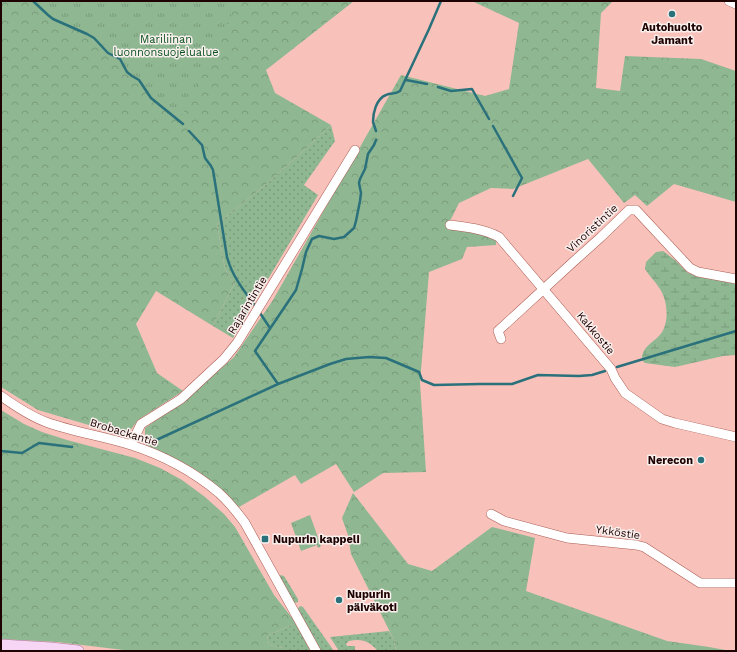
<svg xmlns="http://www.w3.org/2000/svg" width="737" height="652" viewBox="0 0 737 652" font-family="'Work Sans',sans-serif">
	<defs>
		<pattern id="grass-dots" width="8" height="8" patternUnits="userSpaceOnUse"><rect width="8" height="8" fill="#8eb792"/><path d="M2 2h.1M6 6h.1" fill="none" stroke="#7a9c7c" stroke-width="1.8" stroke-linecap="round"/></pattern>
		<pattern id="forest-crowns" width="20" height="18" patternUnits="userSpaceOnUse"><rect width="20" height="18" fill="#8eb792"/><path d="M2 6a3 3 0 1 1 6 0M12 15a3 3 0 1 1 6 0" fill="none" stroke="#7a9c7c"/></pattern>
		<pattern id="wetland-marsh" width="20" height="14" patternUnits="userSpaceOnUse"><rect width="20" height="14" fill="#8eb792"/><path d="M1 5h8M5 5V1M11 12h8M15 12V8" fill="none" stroke="#7a9c7c"/></pattern>
		<pattern id="park-tufts" width="24" height="20" patternUnits="userSpaceOnUse"><rect width="24" height="20" fill="#8eb792"/><path d="M3 7l-1-3M5 7V3M7 7l1-3M15 17l-1-3M17 17v-4M19 17l1-3" fill="none" stroke="#7a9c7c"/></pattern>
	</defs>
	<rect width="100%" height="100%" fill="#f8c2bb"/>
	<path fill="url(#grass-dots)" d="M 331,125 L 335,141 L 304,185 L 318,195 L 233,338 L 213,326 L 234,284 L 225,269 L 217,224 C 257,193 295,160 331,125 Z
		M 280,575 L 284,576 L 298,599 L 298,602 L 294,603 L 280,577 Z
		M 300,606 L 303,607 L 334,651 L 321,651 L 297,610 Z
		M 296,623 L 311,651 L 282,651 L 283,648 L 269,645 L 267,636 Z
		M 389,631 L 394,640 L 396,651 L 378,651 C 369,641 362,638 349,641 L 346,644 L 347,646 L 355,646 L 355,651 L 339,651 L 330,637 Z"/>
	<path fill="url(#forest-crowns)" d="M 1,1 L 354,1 L 266,70 L 275,93 L 331,125 C 295,160 257,193 217,224 L 225,269 L 234,284 L 213,326 L 156,291 L 136,324 L 157,373 L 183,391 L 138,420 L 126,436 L 38,410 L 1,387 Z
		M 473,1 L 613,1 L 601,13 L 596,88 L 620,91 L 625,56 L 701,59 L 736,71 L 736,202 L 674,184 L 647,206 L 635,195 L 624,203 L 588,159 L 513,189 L 491,188 L 459,203 L 447,227 L 473,231 L 496,238 L 496,245 L 467,247 L 462,259 L 429,272 L 420,383 L 426,472 L 383,473 L 354,492 L 336,464 L 301,484 L 295,475 L 239,507 L 199,472 L 146,445 L 145,438 L 145,428 L 184,401 L 234,357 L 273,300 L 401,75 L 485,96 L 509,89 L 519,23 L 474,2 Z
		M 1,410 L 24,424 L 42,432 L 67,440 L 135,458 L 160,468 L 182,480 L 205,497 L 224,514 L 235,527 L 274,595 L 296,623 L 267,636 L 269,645 L 283,648 L 282,651 L 132,651 L 57,642 L 1,639 Z
		M 353,493 L 408,564 L 432,571 L 492,527 L 535,538 L 526,591 L 667,641 L 709,647 L 731,651 L 396,651 L 394,640 L 351,554 L 348,535 L 342,518 Z"/>
	<path fill="url(#wetland-marsh)" d="M 663,251 L 675,260 L 688,273 L 736,284 L 736,355 L 723,356 L 675,367 L 645,363 L 642,360 C 641,348 652,343 659,336 C 670,325 668,301 660,289 C 656,282 649,276 645,269 L 646,262 L 656,252 Z"/>
	<path fill="url(#park-tufts)" d="M 33,1 L 238,1 L 179,122 C 173,112 174,112 162,111 L 155,100 L 145,91 L 138,81 L 134,77 L 125,73 L 112,54 L 94,35 L 85,30 L 63,24 L 53,18 L 37,6 Z
		M 310,515 L 321,546 L 318,548 L 317,545 L 301,551 L 291,523 Z"/>
	<g fill="none" stroke-linecap="round" stroke-linejoin="round">
		<path stroke="#2a717b" stroke-width="2.5" d="M 33,1 L 48,15 L 53,19 L 87,34 L 94,38 L 108,53 L 120,59 L 127,72 L 132,76 L 139,80 L 151,98 L 183,124
			M 406,80 L 427,84
			M 438,87 L 451,91 L 472,89 L 489,119
			M 493,126 L 522,178 L 513,196
			M 189,131 L 202,145 L 205,158 L 211,166 L 213,170 L 227,257 C 232,276 244,291 256,307
			M 376,131 C 375,128 374,125 373,122 C 373,113 376,99 386,95 C 391,92 395,95 400,91 L 429,29 L 441,1
			M 260,313 L 270,328
			M 617,367 L 736,331
			M 278,384 L 255,351 L 296,290 L 302,269 L 306,252 L 312,239 L 319,236 L 334,239 L 344,237 L 354,228 L 356,221 L 360,201 L 361,193 L 359,183 L 360,179 L 365,169 L 368,154 L 374,145 L 376,140
			M 152,442 L 278,384 L 330,364 L 346,359 L 369,357 L 386,358 L 419,372 L 422,380 L 434,385 L 480,384 L 512,384 L 538,375 L 579,376 L 592,375 L 605,371
			M 1,451 L 22,453 L 39,443 L 72,447"/>
		<defs>
			<path id="minor" d="M 729,1 L 736,4
				M 450,225 C 467,227 484,229 499,237 L 611,369 L 615,378 L 625,393 L 662,419 L 675,423 L 736,437
				M 501,339 L 498,331 L 572,263 L 601,237 L 629,210 L 636,210 L 690,268 L 698,272 L 736,279
				M 1,396 C 15,406 30,416 46,422 C 73,432 103,436 131,445 C 162,455 194,472 219,493 C 229,502 237,512 245,523 L 316,651
				M 131,445 L 141,424 L 181,399 L 224,359 L 237,343 L 355,150
				M 491,514 L 504,521 L 567,538 L 636,545 L 644,547 L 700,583 L 736,583"/>
			<path id="major" d="M 1,645 L 51,648 L 78,651"/>
		</defs>
		<use href="#minor" stroke="#ab5d54" stroke-width="10"/>
		<use href="#major" stroke="#a8799c" stroke-width="12"/>
		<use href="#minor" stroke="#fff" stroke-width="9"/>
		<use href="#major" stroke="#f7d5f5" stroke-width="11"/>
	</g>
	<g fill="#28717b" stroke="#f9f0ee" stroke-width="1.5">
		<circle cx="672" cy="14" r="4"/>
		<circle cx="701" cy="460" r="4"/>
		<rect x="261" y="535" width="8" height="8" rx="2"/>
		<circle cx="339" cy="600" r="4"/>
	</g>
	<g text-anchor="middle" stroke-width="3" stroke-linejoin="round" paint-order="stroke">
		<g font-size="11" font-weight="bold" fill="#1f0302" stroke="#f9f0ee" text-anchor="start">
			<text x="672" y="31" text-anchor="middle">Autohuolto<tspan x="672" dy="13">Jamant</tspan></text>
			<text x="693" y="464" text-anchor="end">Nerecon</text>
			<text x="273" y="543">Nupurin kappeli</text>
			<text x="347" y="598">Nupurin<tspan x="347" dy="13">päiväkoti</tspan></text>
		</g>
		<g font-size="11" fill="#09501e" stroke="#f9f0ee">
			<text x="166" y="43">Mariliinan<tspan x="166" dy="13">luonnonsuojelualue</tspan></text>
		</g>
		<g font-size="11" fill="#1f0302" stroke="#f9f0ee">
			<text transform="translate(592 228) rotate(-43)" y="4">Vinoristintie</text>
			<text transform="translate(247 305) rotate(-59)" y="4">Rajarintintie</text>
			<text transform="translate(596 333) rotate(50)" y="4">Kakkostie</text>
			<text transform="translate(124 432) rotate(17)" y="4">Brobackantie</text>
			<text transform="translate(618 532) rotate(8)" y="4">Ykköstie</text>
		</g>
	</g>
	<rect width="737" height="652" fill="none" stroke="#1f0302" stroke-width="4"/>
</svg>
